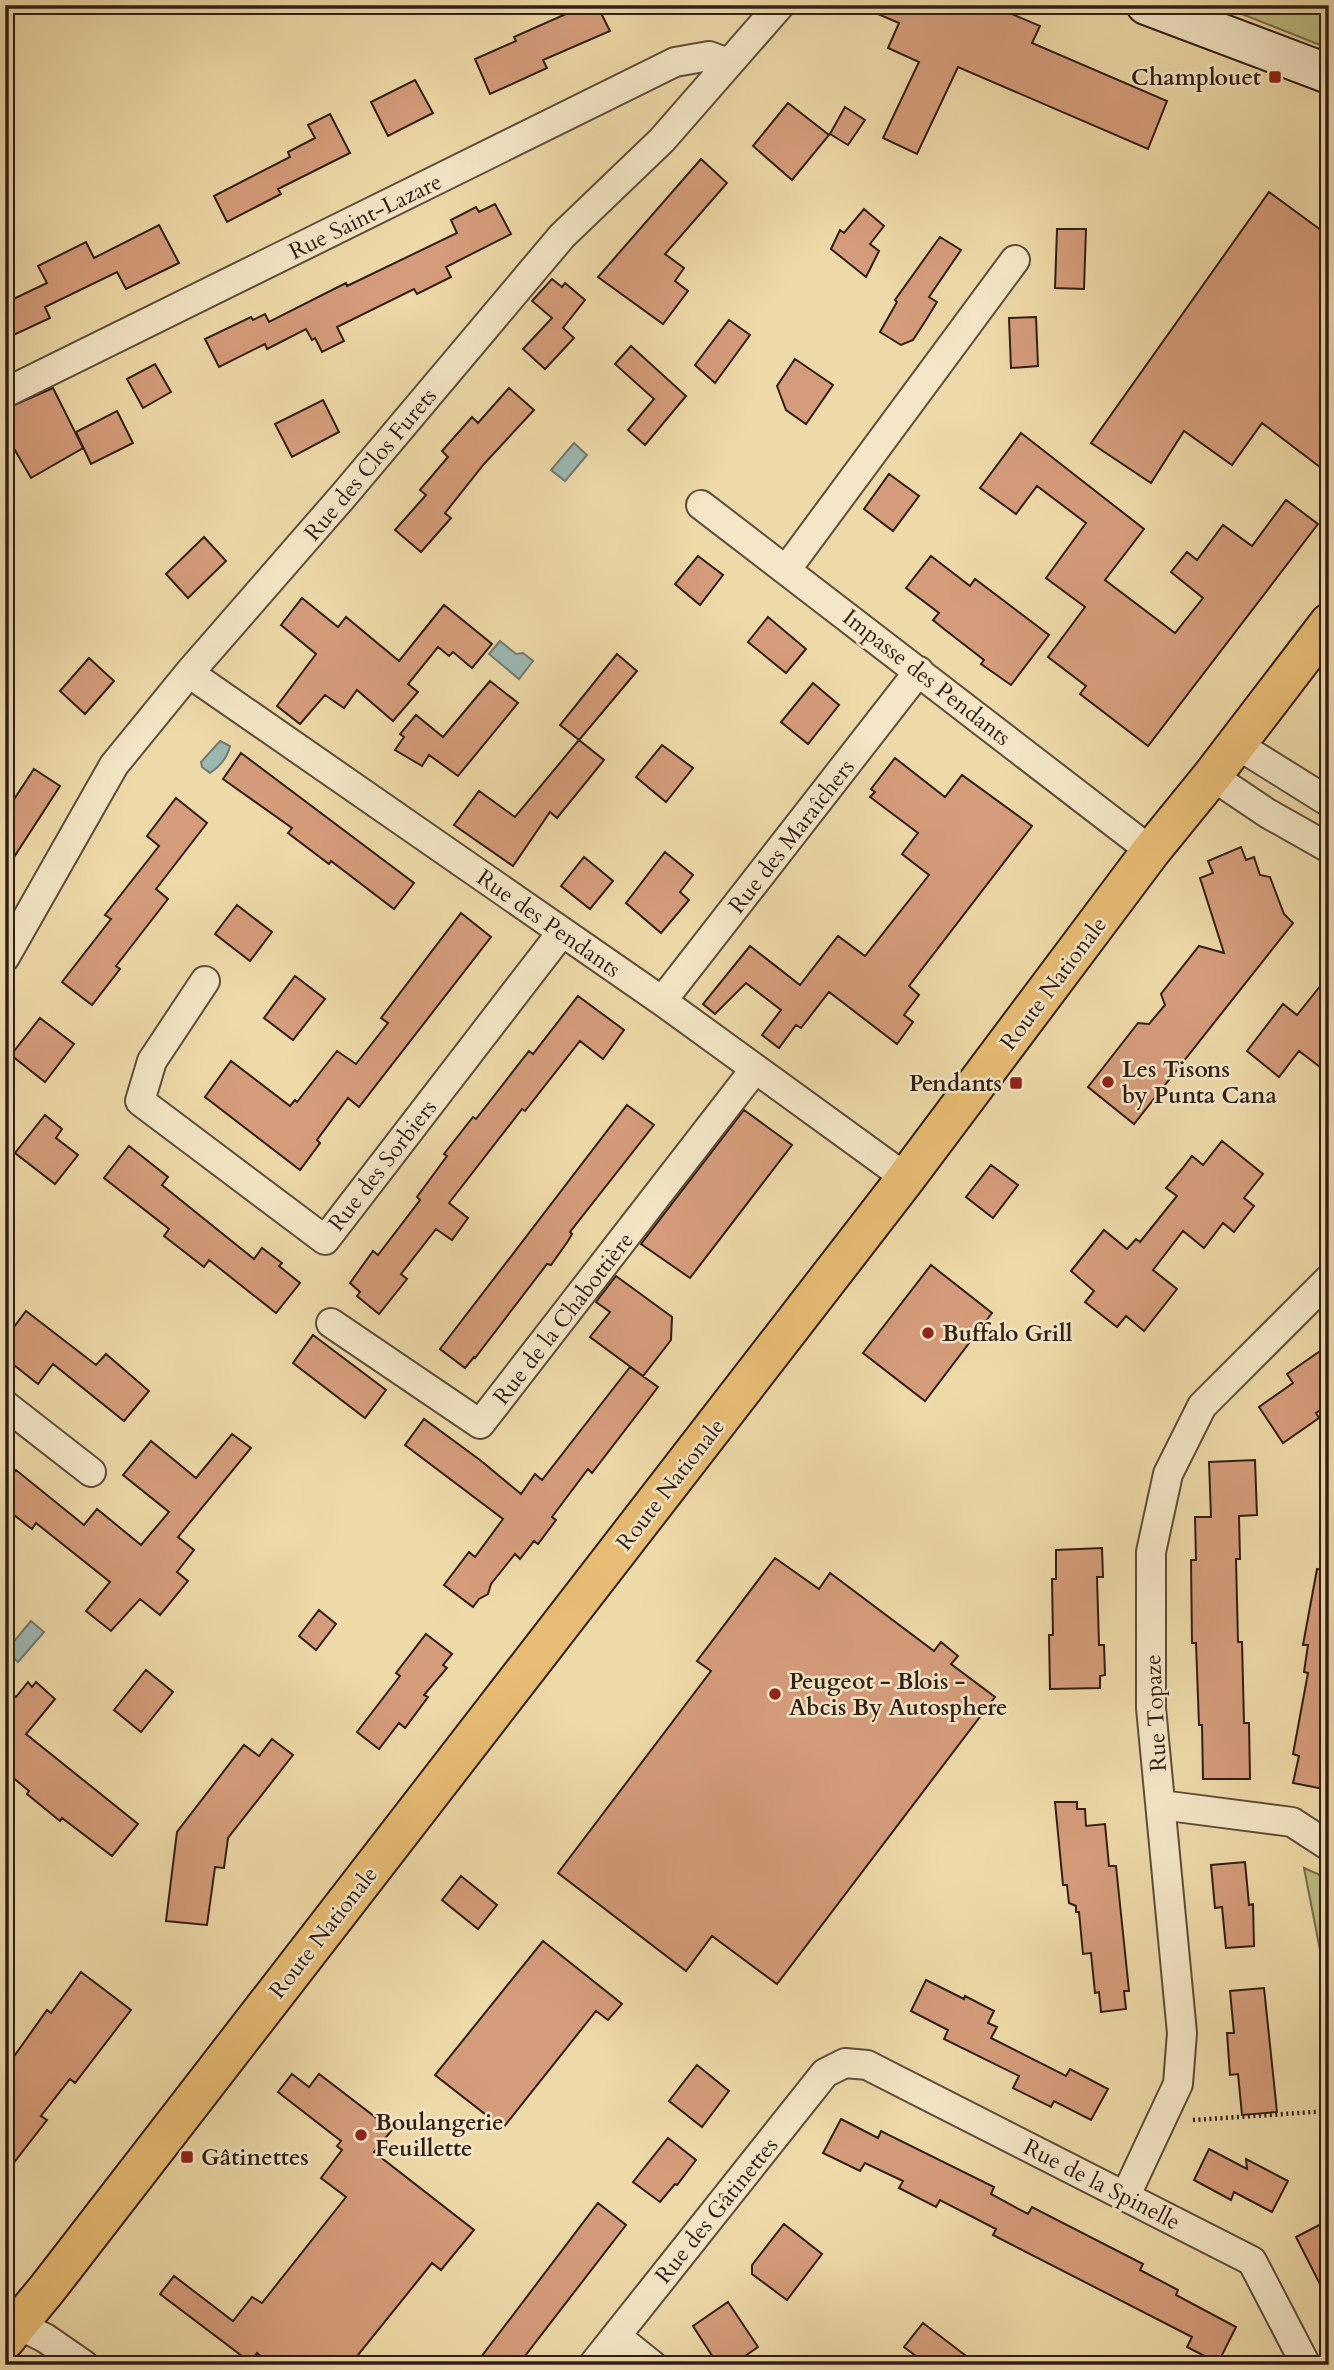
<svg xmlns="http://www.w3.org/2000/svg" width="1334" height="2370" viewBox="0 0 1334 2370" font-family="Cardo,serif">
	<rect width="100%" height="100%" fill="#eed9a8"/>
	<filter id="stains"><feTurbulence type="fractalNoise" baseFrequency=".00286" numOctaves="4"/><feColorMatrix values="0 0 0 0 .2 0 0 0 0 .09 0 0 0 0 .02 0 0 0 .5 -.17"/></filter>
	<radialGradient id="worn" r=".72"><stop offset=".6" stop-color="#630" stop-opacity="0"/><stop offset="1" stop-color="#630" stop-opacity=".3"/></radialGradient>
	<path fill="#bdbe84" stroke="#776e4e" stroke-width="2" d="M 1219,5 L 1329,5 L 1329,34 L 1320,45 Z
		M 1304,1868 L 1329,1879 L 1329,1996 Z"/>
	<path fill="#9cb8b2" stroke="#717a74" stroke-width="2" d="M 574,443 L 587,455 L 565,481 L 551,470 Z
		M 500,641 L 516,654 L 523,653 L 533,661 L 519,679 L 489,654 Z
		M 220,741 L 230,746 C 227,758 221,766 210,773 L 202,767 L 201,762 Z
		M 31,1621 L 44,1632 L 18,1662 L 6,1651 Z"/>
	<path fill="#d59c7b" stroke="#311e17" stroke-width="2" d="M 586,5 L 597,5 L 610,31 L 543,60 L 547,68 L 490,94 L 475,59 L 516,41 L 514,37 Z
		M 857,5 L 991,5 L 1040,26 L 1032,43 L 1167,101 L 1148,149 L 958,67 L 917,154 L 883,138 L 919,62 L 888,48 L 899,23 Z
		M 415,80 L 433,113 L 388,136 L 371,102 Z
		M 788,103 L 829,135 L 792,180 L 753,146 Z
		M 845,107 L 865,120 L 848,145 L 830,134 Z
		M 330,114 L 350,153 L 278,189 L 281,194 L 227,222 L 214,196 L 290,157 L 288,152 L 315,138 L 308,125 Z
		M 701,159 L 727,183 L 665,254 L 684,268 L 675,281 L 688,291 L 663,324 L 598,277 Z
		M 1269,192 L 1329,236 L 1329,474 L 1262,423 L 1232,465 L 1184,431 L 1151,483 L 1091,443 Z
		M 495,204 L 511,234 L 446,267 L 451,277 L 417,294 L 414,289 L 337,327 L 344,341 L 322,352 L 315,338 L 312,340 L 306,329 L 267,349 L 265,344 L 219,367 L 205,339 L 251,317 L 253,320 L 265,314 L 269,322 L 346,283 L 347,286 L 457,233 L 451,220 L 476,207 L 479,212 Z
		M 864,209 L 884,226 L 870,244 L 879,251 L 866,277 L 831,249 L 840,230 L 844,233 Z
		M 159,225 L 179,263 L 126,289 L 117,272 L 45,307 L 50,318 L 5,339 L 5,303 L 47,283 L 38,266 L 86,242 L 94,258 Z
		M 1057,229 L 1086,229 L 1084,289 L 1055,288 Z
		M 940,237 L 961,250 L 929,297 L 937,302 L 926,320 L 913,340 L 901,345 L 880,332 L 897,302 L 895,300 Z
		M 552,279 L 562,287 L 565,283 L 585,300 L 563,328 L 574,338 L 545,369 L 523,349 L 552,318 L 532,301 Z
		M 1036,317 L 1038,366 L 1011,368 L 1009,318 Z
		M 729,320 L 750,335 L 715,383 L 695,365 Z
		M 631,346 L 686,396 L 645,445 L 628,430 L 654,399 L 615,364 Z
		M 795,359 L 833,385 L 806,424 L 786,410 L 777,386 Z
		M 155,364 L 171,392 L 143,408 L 127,379 Z
		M 53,388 L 83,448 L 31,478 L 5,433 L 5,409 Z
		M 509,388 L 534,410 L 484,464 L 445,513 L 451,518 L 421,552 L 395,530 L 426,495 L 420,490 L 448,457 L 442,451 L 472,417 L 478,423 Z
		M 323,400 L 339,432 L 292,457 L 275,424 Z
		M 117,411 L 133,443 L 91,464 L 76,432 Z
		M 1021,433 L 1144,529 L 1105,580 L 1175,633 L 1203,598 L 1171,572 L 1187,552 L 1197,560 L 1223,525 L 1252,546 L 1286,500 L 1318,524 L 1148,746 L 1080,694 L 1086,686 L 1048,657 L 1085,607 L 1046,578 L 1086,523 L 1037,486 L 1016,514 L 980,488 Z
		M 889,474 L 919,496 L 893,531 L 864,509 Z
		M 204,537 L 226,561 L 188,598 L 166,574 Z
		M 698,556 L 723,575 L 700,605 L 675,584 Z
		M 931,556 L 970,586 L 975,579 L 1049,635 L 1011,685 L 981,664 L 984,660 L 944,629 L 933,620 L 939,613 L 906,588 Z
		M 302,598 L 338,627 L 346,617 L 399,661 L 444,605 L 492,644 L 472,668 L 453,652 L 449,656 L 438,647 L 408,684 L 418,692 L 393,721 L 357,690 L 344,708 L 325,695 L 300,724 L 277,706 L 316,654 L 281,625 Z
		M 768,617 L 806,649 L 786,673 L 748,642 Z
		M 617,654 L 637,671 L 579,740 L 604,760 L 557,818 L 550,812 L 513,866 L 454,825 L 479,791 L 515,817 L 579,740 L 560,725 Z
		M 89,658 L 114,681 L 85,714 L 60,691 Z
		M 490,681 L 518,703 L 458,776 L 429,755 L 422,766 L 395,750 L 404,737 L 400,734 L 416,715 L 443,737 Z
		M 813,683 L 839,705 L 808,744 L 781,722 Z
		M 662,745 L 693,768 L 666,802 L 636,777 Z
		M 241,753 L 414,883 L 394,909 L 331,861 L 329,864 L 288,833 L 292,828 L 223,779 Z
		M 895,758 L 945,797 L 962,775 L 1032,826 L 909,986 L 919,995 L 904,1015 L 913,1022 L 897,1044 L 829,992 L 801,1028 L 796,1025 L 779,1048 L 762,1035 L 781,1010 L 746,983 L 715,1014 L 703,1004 L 750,946 L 800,985 L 838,936 L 865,956 L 929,875 L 902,854 L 918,833 L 870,797 L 875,792 L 871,789 Z
		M 34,769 L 60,786 L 5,871 L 5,813 Z
		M 176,798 L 207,823 L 156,889 L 168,899 L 116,966 L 120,969 L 92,1005 L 62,982 L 111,919 L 105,915 L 159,846 L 147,836 Z
		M 1241,847 L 1246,860 L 1254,857 L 1260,875 L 1270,877 L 1284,914 L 1293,923 L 1134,1124 L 1088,1087 L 1138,1023 L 1149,1024 L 1165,1005 L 1161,994 L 1199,946 L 1224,953 L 1200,878 L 1213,873 L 1208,861 Z
		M 665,852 L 693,875 L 680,892 L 689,900 L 661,933 L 626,903 Z
		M 584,857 L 613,881 L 590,909 L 561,886 Z
		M 237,905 L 272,932 L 250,961 L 215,934 Z
		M 461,913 L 491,937 L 359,1107 L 348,1098 L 317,1140 L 320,1143 L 300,1170 L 205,1097 L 231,1061 L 290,1106 L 295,1100 L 297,1102 L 337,1051 L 356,1064 L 388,1023 L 381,1018 Z
		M 1329,975 L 1329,1074 L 1299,1051 L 1279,1077 L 1247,1051 L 1283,1004 L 1297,1015 Z
		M 295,976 L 325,999 L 293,1040 L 264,1018 Z
		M 578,996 L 624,1030 L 603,1059 L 580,1041 L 525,1111 L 522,1109 L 449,1203 L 468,1218 L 452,1240 L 436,1229 L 401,1274 L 407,1279 L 379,1314 L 357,1296 L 360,1292 L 350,1283 L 373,1251 L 378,1255 L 420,1200 L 417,1197 L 447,1156 L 444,1154 L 473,1117 L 476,1119 L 529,1051 L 533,1054 Z
		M 40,1018 L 74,1044 L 45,1082 L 11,1055 Z
		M 627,1105 L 654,1125 L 570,1232 L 572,1234 L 568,1241 L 551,1265 L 547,1264 L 475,1358 L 474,1357 L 465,1368 L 440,1349 Z
		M 744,1110 L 792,1145 L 690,1278 L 641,1244 Z
		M 45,1115 L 62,1129 L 56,1138 L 78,1155 L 55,1184 L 15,1153 Z
		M 1222,1141 L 1263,1174 L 1244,1198 L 1254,1206 L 1234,1232 L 1223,1223 L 1204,1248 L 1183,1231 L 1153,1270 L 1177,1289 L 1144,1331 L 1126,1316 L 1117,1327 L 1085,1302 L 1094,1291 L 1071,1271 L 1104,1230 L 1127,1249 L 1136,1239 L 1140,1242 L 1177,1196 L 1166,1188 L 1182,1169 L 1192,1156 L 1203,1165 Z
		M 129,1146 L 168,1177 L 162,1185 L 254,1259 L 262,1248 L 282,1263 L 279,1266 L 300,1283 L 276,1313 L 209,1260 L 204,1267 L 164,1236 L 169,1229 L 104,1178 Z
		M 991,1165 L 1018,1185 L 993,1218 L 966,1197 Z
		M 931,1265 L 992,1313 L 925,1401 L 863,1353 Z
		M 616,1276 L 672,1317 L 671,1340 L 643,1376 L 590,1337 L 610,1312 L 596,1302 Z
		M 26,1311 L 96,1365 L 106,1354 L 149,1391 L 124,1421 L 53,1364 L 38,1384 L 5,1358 L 5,1339 Z
		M 313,1335 L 386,1390 L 365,1418 L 293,1363 Z
		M 1329,1345 L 1329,1404 L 1316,1413 L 1319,1418 L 1283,1443 L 1259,1407 L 1293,1383 L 1287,1374 Z
		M 630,1367 L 658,1387 L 592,1473 L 588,1469 L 552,1517 L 556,1520 L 538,1544 L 534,1541 L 520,1559 L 515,1554 L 491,1584 L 488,1594 L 479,1599 L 473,1607 L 444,1585 L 469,1552 L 475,1557 L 503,1519 L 405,1445 L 424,1419 L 480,1460 L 521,1494 L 535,1474 L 542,1480 Z
		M 232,1434 L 251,1448 L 178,1537 L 194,1550 L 177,1572 L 188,1581 L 160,1615 L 140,1599 L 111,1631 L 86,1611 L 110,1582 L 36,1523 L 32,1529 L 5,1508 L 5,1482 L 16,1470 L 84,1525 L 97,1509 L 141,1545 L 169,1512 L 123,1475 L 151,1441 L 196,1478 Z
		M 1255,1460 L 1257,1515 L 1239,1516 L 1240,1559 L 1236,1559 L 1238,1642 L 1242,1642 L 1244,1723 L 1249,1723 L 1250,1779 L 1203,1779 L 1202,1725 L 1199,1725 L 1196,1643 L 1192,1643 L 1191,1560 L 1196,1560 L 1195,1517 L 1211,1517 L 1209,1462 Z
		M 1102,1548 L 1103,1577 L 1097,1577 L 1099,1645 L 1104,1645 L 1105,1675 L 1100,1676 L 1100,1688 L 1050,1689 L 1049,1635 L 1053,1635 L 1052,1579 L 1056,1579 L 1056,1550 Z
		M 775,1558 L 819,1589 L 830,1573 L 934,1651 L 941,1642 L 958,1656 L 951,1664 L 995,1697 L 777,1984 L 712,1936 L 686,1971 L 558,1873 L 711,1671 L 697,1661 Z
		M 1317,1569 L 1329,1571 L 1329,1790 L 1293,1783 L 1299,1756 L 1293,1754 L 1308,1673 L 1304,1672 L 1308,1645 L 1303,1645 Z
		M 319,1610 L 336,1624 L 316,1650 L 299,1636 Z
		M 426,1634 L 452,1654 L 443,1665 L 447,1668 L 424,1695 L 428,1697 L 405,1728 L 399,1723 L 379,1749 L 357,1732 L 400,1676 L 396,1673 Z
		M 146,1670 L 173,1692 L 141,1732 L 114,1710 Z
		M 28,1682 L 32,1687 L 36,1682 L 55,1699 L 26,1734 L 138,1824 L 112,1856 L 62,1818 L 60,1821 L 27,1794 L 29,1791 L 5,1771 L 5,1689 L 16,1697 Z
		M 272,1739 L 293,1755 L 228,1838 L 224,1868 L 215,1867 L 207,1925 L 166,1921 L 177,1832 L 244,1745 L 259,1756 Z
		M 1055,1802 L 1077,1802 L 1077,1809 L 1085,1809 L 1086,1826 L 1105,1824 L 1109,1866 L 1116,1866 L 1129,1991 L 1124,1991 L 1126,2009 L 1101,2012 L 1099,1992 L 1095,1993 L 1091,1953 L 1083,1954 L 1079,1912 L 1076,1912 L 1076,1906 L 1069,1903 L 1067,1885 L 1063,1885 Z
		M 1245,1862 L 1249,1905 L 1253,1904 L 1254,1946 L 1226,1948 L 1222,1907 L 1215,1908 L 1211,1865 Z
		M 461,1876 L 497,1905 L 478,1929 L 442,1900 Z
		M 543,1941 L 622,2004 L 608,2020 L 596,2011 L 503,2128 L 435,2075 Z
		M 81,1972 L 131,2010 L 75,2083 L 70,2079 L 41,2116 L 47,2120 L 5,2174 L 5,2069 L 47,2010 L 51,2013 Z
		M 926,1980 L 964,1999 L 965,1996 L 994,2011 L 988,2023 L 997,2027 L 991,2038 L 1066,2076 L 1070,2069 L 1108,2089 L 1091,2120 L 1054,2101 L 1051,2107 L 1013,2088 L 1019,2076 L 944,2039 L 948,2030 L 911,2011 Z
		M 1264,1988 L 1277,2112 L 1242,2115 L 1238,2074 L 1230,2075 L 1227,2033 L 1234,2033 L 1230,1991 Z
		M 697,2065 L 729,2091 L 702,2127 L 669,2101 Z
		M 292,2074 L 309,2087 L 319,2074 L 392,2130 L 374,2152 L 474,2230 L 441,2270 L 432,2263 L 350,2365 L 272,2365 L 257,2353 L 250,2362 L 160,2294 L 174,2276 L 233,2321 L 252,2297 L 262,2303 L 346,2197 L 321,2178 L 342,2150 L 337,2146 L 341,2141 L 278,2092 Z
		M 841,2119 L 878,2138 L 881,2131 L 994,2187 L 991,2194 L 1028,2214 L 1032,2207 L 1143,2264 L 1140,2270 L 1178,2290 L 1176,2295 L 1236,2327 L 1218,2363 L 1187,2347 L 1192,2337 L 993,2235 L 996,2229 L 940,2200 L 936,2207 L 899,2188 L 903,2181 L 865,2163 L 860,2171 L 823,2153 Z
		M 668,2138 L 696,2160 L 677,2185 L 675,2184 L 660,2202 L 633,2182 Z
		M 1209,2149 L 1247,2169 L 1246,2159 L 1288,2181 L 1272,2212 L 1234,2192 L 1231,2200 L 1194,2180 Z
		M 598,2203 L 626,2225 L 518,2365 L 475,2365 Z
		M 1329,2220 L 1329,2302 L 1296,2237 Z
		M 784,2224 L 822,2254 L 787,2300 L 752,2274 L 752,2265 Z
		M 728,2302 L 758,2347 L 732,2365 L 718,2365 L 693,2326 Z
		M 923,2323 L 978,2365 L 928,2365 L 904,2347 Z"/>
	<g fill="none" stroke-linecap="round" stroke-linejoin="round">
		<defs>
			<path id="street" d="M 5,393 L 675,62 L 709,56 L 728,63
				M 701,505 L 1151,851
				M 786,570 L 1015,260
				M 189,673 L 662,1001 L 906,1178
				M 1236,744 L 1329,802
				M 1212,776 L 1267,813 L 1329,848
				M 5,957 L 114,765 L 189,673 L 344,495 L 562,236 L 662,140 L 780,5
				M 205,981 L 152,1061 L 140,1101 L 325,1240 L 562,932
				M 662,1001 L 919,671
				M 331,1323 L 480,1424 L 755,1069
				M 5,1405 L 91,1472
				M 1161,1805 L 1292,1822 L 1329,1846
				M 1126,2195 L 1178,2084 L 1182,2033 L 1151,1708 L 1151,1552 L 1168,1474 L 1202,1406 L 1329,1279
				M 5,2318 L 45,2338 L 84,2365
				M 616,2336 L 652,2365
				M 593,2365 L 825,2073 L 845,2063 L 867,2065 L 1252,2261 L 1306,2365"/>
			<path id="secondary" d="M 1146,5 L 1329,74"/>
			<path id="primary" d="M 5,2340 L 47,2289 L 906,1178 L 1151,851 L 1212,776 L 1329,623"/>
		</defs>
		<use href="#street" stroke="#604d3b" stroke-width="32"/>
		<use href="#secondary" stroke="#311e17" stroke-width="42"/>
		<use href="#primary" stroke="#311e17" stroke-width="42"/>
		<path stroke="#311e17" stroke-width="4.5" stroke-dasharray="2 3.5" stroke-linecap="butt" d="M 1193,2120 L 1329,2111"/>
		<use href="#street" stroke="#f4e6c6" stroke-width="28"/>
		<use href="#secondary" stroke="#f4e6c6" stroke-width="38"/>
		<use href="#primary" stroke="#e7bc74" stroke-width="38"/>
	</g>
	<g fill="#8f2418" stroke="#f4e6c6" stroke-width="2.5">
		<rect x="1268" y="70" width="14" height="14" rx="3.5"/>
		<circle cx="1108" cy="1082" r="7"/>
		<rect x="1009" y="1076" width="14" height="14" rx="3.5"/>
		<circle cx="928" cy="1333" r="7"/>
		<circle cx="775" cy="1694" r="7"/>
		<circle cx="361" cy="2135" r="7"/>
		<rect x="180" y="2150" width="14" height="14" rx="3.5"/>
	</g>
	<g text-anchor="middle" stroke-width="5" stroke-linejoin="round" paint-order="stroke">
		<g font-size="23" font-weight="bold" fill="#311e17" stroke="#f4e6c6" text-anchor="start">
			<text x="1261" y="85" text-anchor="end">Champlouet</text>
			<text x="1122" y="1077">Les Tisons<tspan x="1122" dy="26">by Punta Cana</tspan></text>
			<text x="1002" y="1091" text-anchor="end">Pendants</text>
			<text x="942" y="1341">Buffalo Grill</text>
			<text x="789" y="1689">Peugeot - Blois -<tspan x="789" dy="26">Abcis By Autosphere</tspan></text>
			<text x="375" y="2130">Boulangerie<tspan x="375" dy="26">Feuillette</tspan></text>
			<text x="201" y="2165">Gâtinettes</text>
		</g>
		<g font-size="23" fill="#311e17" stroke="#f4e6c6">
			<text transform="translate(365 216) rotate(-26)" y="8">Rue Saint-Lazare</text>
			<text transform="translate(370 464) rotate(-50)" y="8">Rue des Clos Furets</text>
			<text transform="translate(927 677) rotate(38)" y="8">Impasse des Pendants</text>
			<text transform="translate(791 836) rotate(-52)" y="8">Rue des Maraîchers</text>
			<text transform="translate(549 923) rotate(35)" y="8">Rue des Pendants</text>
			<text transform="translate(1053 983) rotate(-53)" y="8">Route Nationale</text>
			<text transform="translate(382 1165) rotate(-52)" y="8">Rue des Sorbiers</text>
			<text transform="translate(563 1318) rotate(-52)" y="8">Rue de la Chabottière</text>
			<text transform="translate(670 1484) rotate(-52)" y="8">Route Nationale</text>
			<text transform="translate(1155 1713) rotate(-93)" y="8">Rue Topaze</text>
			<text transform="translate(323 1932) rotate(-52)" y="8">Route Nationale</text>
			<text transform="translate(1102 2184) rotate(27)" y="8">Rue de la Spinelle</text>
			<text transform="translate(716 2210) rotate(-51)" y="8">Rue des Gâtinettes</text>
		</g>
	</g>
	<rect width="1334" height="2370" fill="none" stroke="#eed9a8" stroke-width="28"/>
	<rect x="7" y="7" width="1320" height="2356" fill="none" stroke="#311e17" stroke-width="3.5"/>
	<rect x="14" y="14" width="1306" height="2342" fill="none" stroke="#311e17" stroke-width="2"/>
	<rect width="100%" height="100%" filter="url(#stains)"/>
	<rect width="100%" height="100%" fill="url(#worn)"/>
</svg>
